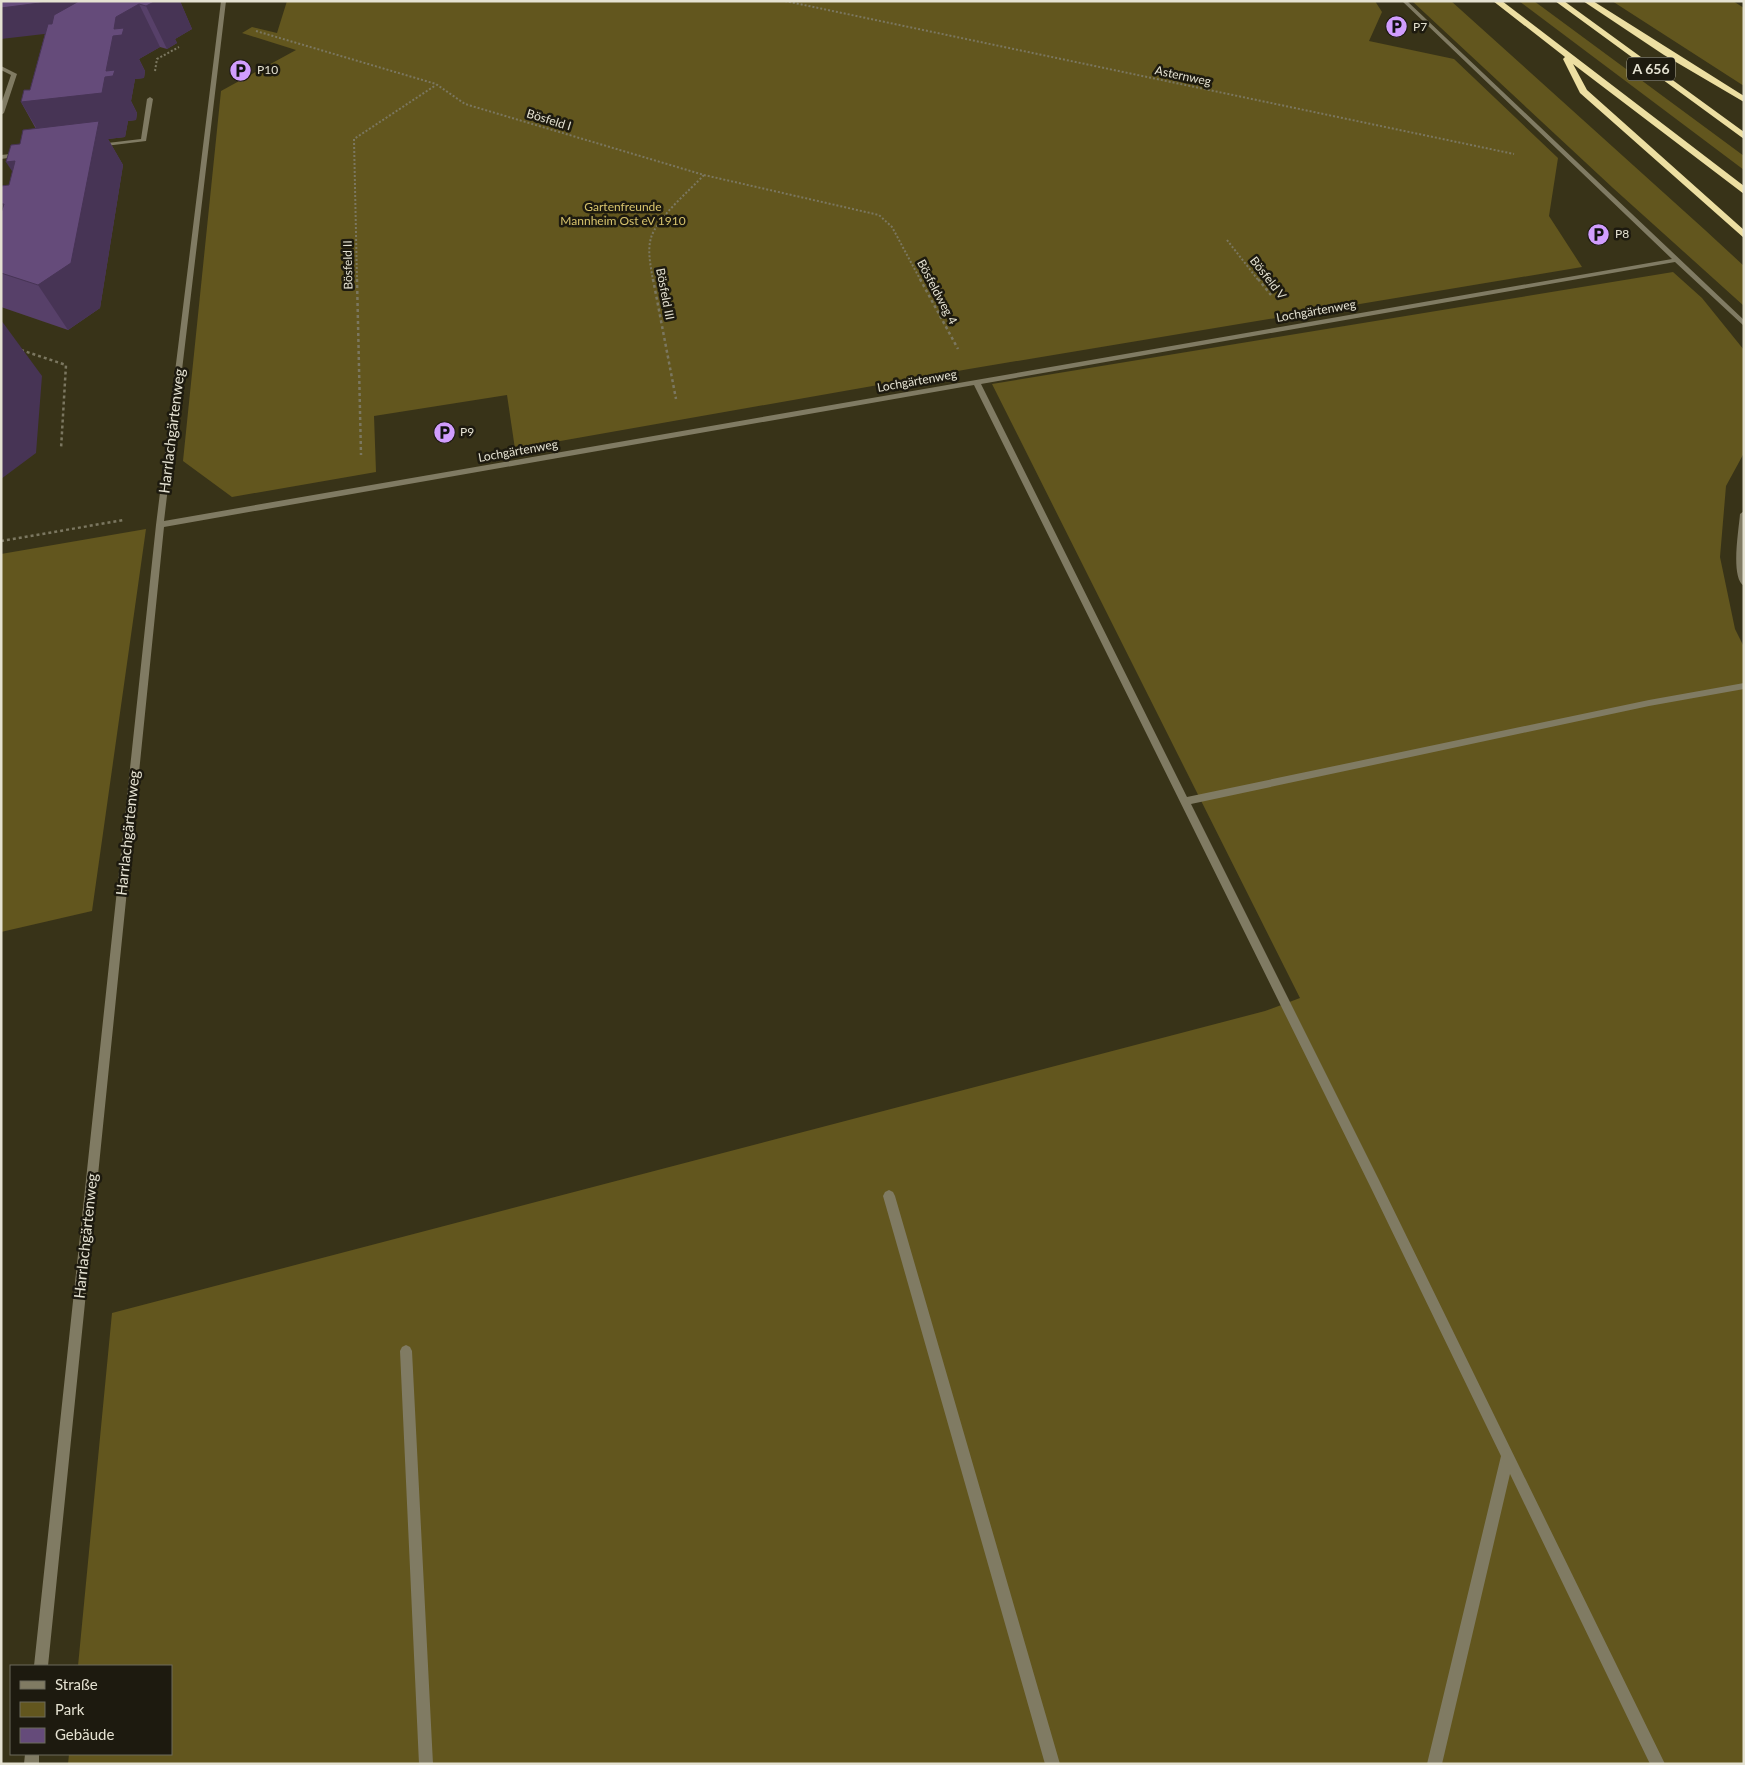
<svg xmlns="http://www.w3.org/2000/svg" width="1745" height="1765" viewBox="0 0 1745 1765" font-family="Lato,sans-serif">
	<rect width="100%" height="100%" fill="#383318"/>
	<path fill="#62561e" d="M 287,1 L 1375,1 L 1382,12 L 1369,41 L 1454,59 L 1558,158 L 1549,216 L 1582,267 L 969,369 L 515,449 L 507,395 L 374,416 L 376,472 L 232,497 L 183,461 L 221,91 L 296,50 L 242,33 L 252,27 L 277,33 Z
		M 1412,1 L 1451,1 L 1705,230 L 1744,266 L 1744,306 L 1613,188 Z
		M 1519,1 L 1534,1 L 1744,156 L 1744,170 Z
		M 1612,1 L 1733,1 L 1744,8 L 1744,86 Z
		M 1673,272 L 1702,298 L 1744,350 L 1744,453 L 1726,486 L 1720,557 L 1735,629 L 1744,647 L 1744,1764 L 68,1764 L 69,1754 L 171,1754 L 171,1666 L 78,1666 L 112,1313 L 1265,1011 L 1300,998 L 992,384 Z
		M 146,529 L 92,911 L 1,932 L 1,554 Z"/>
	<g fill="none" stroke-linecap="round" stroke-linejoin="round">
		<path stroke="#7b7760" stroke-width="2" stroke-dasharray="2 2" stroke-linecap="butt" d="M 785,1 L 1514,154
			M 256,31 L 436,84 L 465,104 L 704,175 L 879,215 L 892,227 L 921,281
			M 155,71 L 157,59 L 179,47
			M 1227,240 L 1259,281
			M 357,281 L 354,139 L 436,85
			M 653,281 C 651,267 647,251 651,238 C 656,219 690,190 704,175"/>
		<path stroke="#7b7760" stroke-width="2.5" stroke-dasharray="3 3" stroke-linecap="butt" d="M 357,279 L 361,455
			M 653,279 L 676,399
			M 920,279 L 958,349
			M 1258,279 L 1271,295
			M 21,350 L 66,365 L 61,449
			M 1,541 L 124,520"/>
		<path fill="#807b63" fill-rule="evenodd" d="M 221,1 L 226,1 L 164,521 L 1672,259 L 1402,1 L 1407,1 L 1744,320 L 1744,326 L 1675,262 L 981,384 L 1187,797 L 1649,700 L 1744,683 L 1744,689 L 1649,706 L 1191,804 L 1379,1180 L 1665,1764 L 1650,1764 L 1510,1474 L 1442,1764 L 1427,1764 L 1501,1456 L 1371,1188 L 974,385 L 164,527 L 48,1666 L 34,1666 L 156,525 Z
			M 150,97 L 153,99 L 146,141 L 97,147 L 97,145 L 99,144 L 141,139 L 147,99 Z
			M 20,153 L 22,154 L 22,156 L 1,159 L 1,155 Z
			M 1744,511 L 1744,586 C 1730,578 1739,529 1740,514 Z
			M 889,1190 L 893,1192 L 895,1196 L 1060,1764 L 1045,1764 L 883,1196 L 885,1192 Z
			M 406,1345 L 410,1347 L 412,1351 L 433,1764 L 419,1764 L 400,1351 L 402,1347 Z
			M 25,1754 L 39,1754 L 39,1764 L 24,1764 Z"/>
		<path fill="#807b63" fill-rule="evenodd" d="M 1,66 L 17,74 L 4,113 L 1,115 L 1,104 L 11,75 L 1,70 Z"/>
		<path fill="#eddfa2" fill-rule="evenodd" d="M 1493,1 L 1502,1 L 1744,186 L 1744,194 L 1573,64 L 1587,90 L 1744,230 L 1744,238 L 1580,93 L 1563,59 L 1565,57 Z
			M 1555,1 L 1564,1 L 1744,132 L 1744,139 Z
			M 1583,1 L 1593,1 L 1744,96 L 1744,102 L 1664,55 Z"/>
	</g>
	<path fill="#574069" d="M 1,1 L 180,1 L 192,29 L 175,39 L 177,43 L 167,49 L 160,47 L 139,59 L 145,71 L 144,78 L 135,79 L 131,101 L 137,113 L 136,120 L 128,121 L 125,137 L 108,139 L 123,165 L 100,308 L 68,330 L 1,307 L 1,186 L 9,185 L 20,144 L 36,129 L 21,102 L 30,90 L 45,34 Z"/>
	<path fill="#473455" d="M 55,1 L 90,1 L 70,31 L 1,39 L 1,8 Z
		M 151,1 L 180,1 L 192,29 L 175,39 L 177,43 L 167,49 L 146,6 Z
		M 139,4 L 160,47 L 139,59 L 145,71 L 144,78 L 135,79 L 131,101 L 137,113 L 136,120 L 128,121 L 125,137 L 108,139 L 123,165 L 100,308 L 68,330 L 38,285 L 47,146 L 21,102 L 106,71 L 116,17 Z
		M 15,161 L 35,206 L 6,162 Z
		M 1,320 L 42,376 L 36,453 L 1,479 Z"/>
	<path fill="#654b7a" stroke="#473455" d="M 1,1 L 55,1 L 1,8 Z
		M 79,1 L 156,1 L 146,6 L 139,4 L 116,17 L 114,29 L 124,28 L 122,35 L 113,36 L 106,71 L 115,70 L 113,76 L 105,77 L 102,93 L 21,102 L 24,90 L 30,90 L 48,24 L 52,24 L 54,15 Z
		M 99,121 L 71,263 L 38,285 L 1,273 L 1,213 L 4,204 L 1,204 L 1,186 L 9,185 L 15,161 L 6,162 L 11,145 L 20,144 L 23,130 Z"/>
	<defs>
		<symbol id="parking-disc" viewBox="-11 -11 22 22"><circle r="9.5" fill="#d19dfe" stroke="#1d1a0f"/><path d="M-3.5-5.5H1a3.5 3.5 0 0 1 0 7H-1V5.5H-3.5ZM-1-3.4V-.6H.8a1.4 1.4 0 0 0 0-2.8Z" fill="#111"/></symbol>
	</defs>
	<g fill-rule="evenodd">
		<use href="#parking-disc" x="1384" y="14" width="25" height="25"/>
		<use href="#parking-disc" x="228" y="58" width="25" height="25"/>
		<use href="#parking-disc" x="1586" y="222" width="25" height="25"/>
		<use href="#parking-disc" x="432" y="420" width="25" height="25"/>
	</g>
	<g text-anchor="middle" stroke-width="5" stroke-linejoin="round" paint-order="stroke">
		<g font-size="12" fill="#e5e2d2" stroke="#1d1a0f" text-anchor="start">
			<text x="1413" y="31">P7</text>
			<text x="257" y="74">P10</text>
			<text x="1615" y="238">P8</text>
			<text x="460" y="436">P9</text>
		</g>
		<g font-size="12" fill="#e5e2d2" stroke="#1d1a0f">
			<text transform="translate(1183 76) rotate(12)" y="4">Asternweg</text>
			<text transform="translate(549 120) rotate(17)" y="4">Bösfeld I</text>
			<text transform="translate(348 265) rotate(-91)" y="4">Bösfeld II</text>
			<text transform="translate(1268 278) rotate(52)" y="4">Bösfeld V</text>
			<text transform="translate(937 292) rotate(62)" y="4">Bösfeldweg 4</text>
			<text transform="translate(665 294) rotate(79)" y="4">Bösfeld III</text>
			<text transform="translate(1316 311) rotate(-10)" y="4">Lochgärtenweg</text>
			<text transform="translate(917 381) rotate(-10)" y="4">Lochgärtenweg</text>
			<text transform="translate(518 451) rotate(-10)" y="4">Lochgärtenweg</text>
		</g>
		<g font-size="12" fill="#d8c46d" stroke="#1d1a0f">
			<text x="623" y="211">Gartenfreunde<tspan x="623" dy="14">Mannheim Ost eV 1910</tspan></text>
		</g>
		<rect fill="#1d1a0f" stroke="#a9a698" stroke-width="1" x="1627" y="57.5" width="48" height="23" rx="4"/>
		<g font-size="14" font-weight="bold" fill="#e5e2d2">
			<text x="1651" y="74">A 656</text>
		</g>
		<g font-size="15" fill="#e5e2d2" stroke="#1d1a0f">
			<text transform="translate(172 431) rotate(-83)" y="5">Harrlachgärtenweg</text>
			<text transform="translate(128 833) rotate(-84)" y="5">Harrlachgärtenweg</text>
			<text transform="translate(86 1236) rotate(-84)" y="5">Harrlachgärtenweg</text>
		</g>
	</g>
	<rect width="1745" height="1765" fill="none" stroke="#e5e2d2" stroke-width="5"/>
	<rect x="10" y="1665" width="162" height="90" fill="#1d1a0f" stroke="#6d6a5d"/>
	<rect x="20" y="1681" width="25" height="8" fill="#807b63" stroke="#6d6a5d"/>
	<text x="55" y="1690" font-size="15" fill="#e5e2d2">Straße</text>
	<rect x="20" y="1702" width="25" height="15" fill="#62561e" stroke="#6d6a5d"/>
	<text x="55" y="1715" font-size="15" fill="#e5e2d2">Park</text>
	<rect x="20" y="1728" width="25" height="15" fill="#654b7a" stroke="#6d6a5d"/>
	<text x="55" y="1740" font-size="15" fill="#e5e2d2">Gebäude</text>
</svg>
